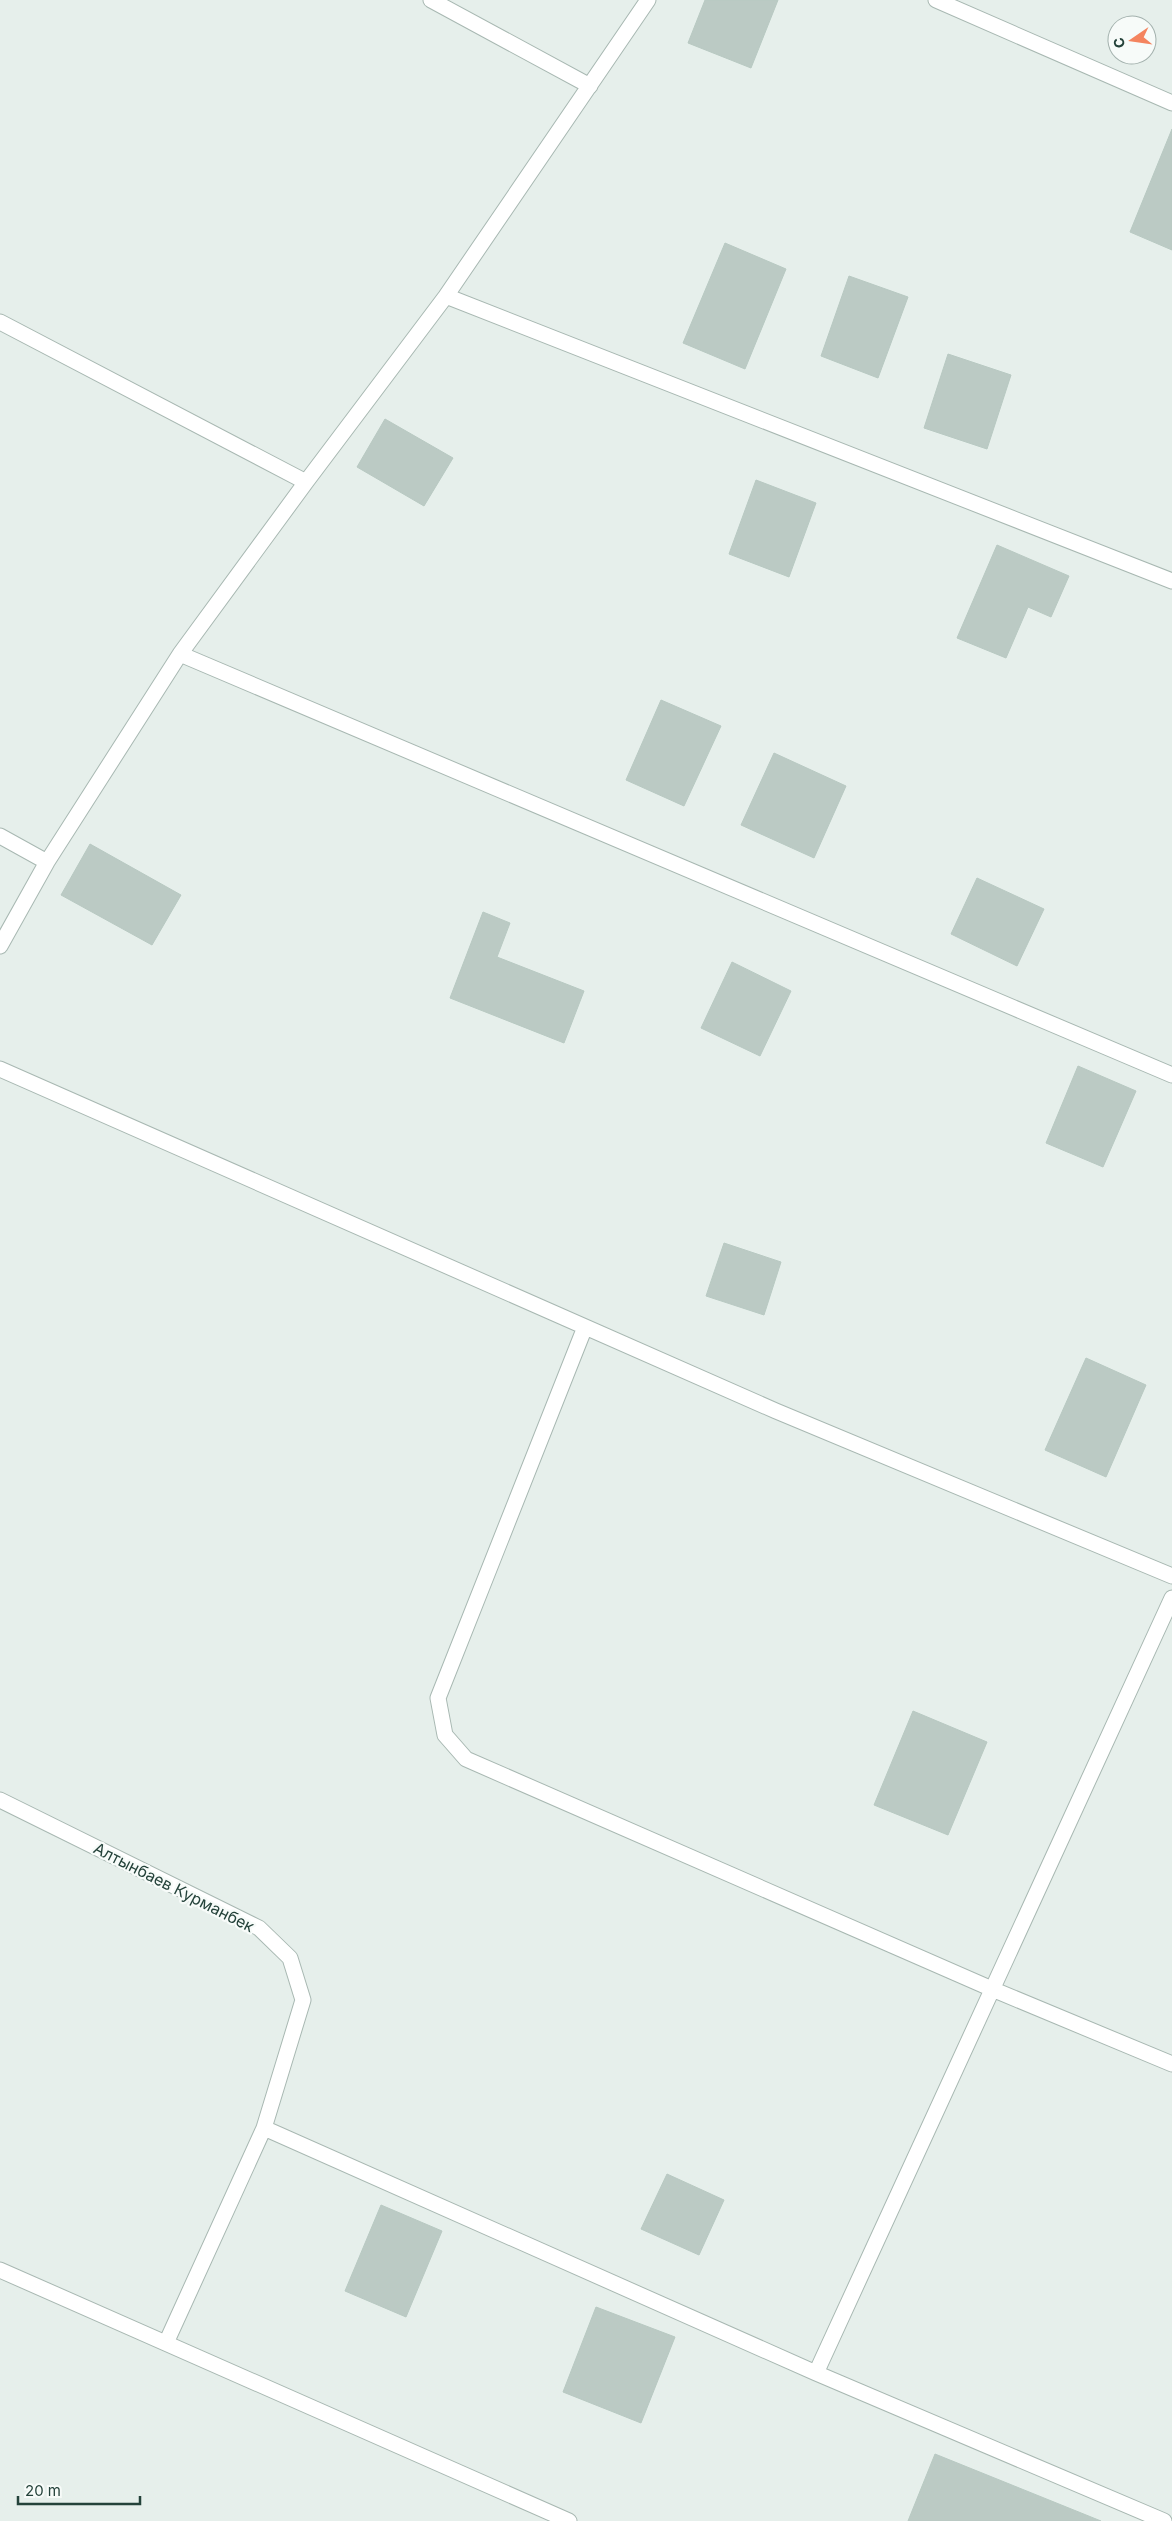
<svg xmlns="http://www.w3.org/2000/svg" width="1172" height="2521" viewBox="0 0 1172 2521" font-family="Inter,sans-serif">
	<rect width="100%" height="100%" fill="#e6efeb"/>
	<path fill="#bbcac4" stroke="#b8c9c2" d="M 705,0 L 778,0 L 751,68 L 688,43 Z
		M 1172,129 L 1172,250 L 1130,232 Z
		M 725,243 L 786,269 L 745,369 L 683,343 Z
		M 849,276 L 908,297 L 878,378 L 821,356 Z
		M 948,354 L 1011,375 L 987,449 L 924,428 Z
		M 385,419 L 453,458 L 424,506 L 357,467 Z
		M 756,480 L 816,503 L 789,577 L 729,554 Z
		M 997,545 L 1069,576 L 1051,617 L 1028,607 L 1006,658 L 957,638 Z
		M 661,700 L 721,726 L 684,806 L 626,780 Z
		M 774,753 L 846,786 L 814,858 L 741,825 Z
		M 90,844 L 181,895 L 152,945 L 61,895 Z
		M 977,878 L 1044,909 L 1017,966 L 951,934 Z
		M 483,912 L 510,923 L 497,957 L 584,991 L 564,1043 L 450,998 Z
		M 732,962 L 791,991 L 760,1056 L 701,1028 Z
		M 1078,1066 L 1136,1091 L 1103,1167 L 1046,1143 Z
		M 724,1243 L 781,1262 L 764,1315 L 706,1296 Z
		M 1086,1358 L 1146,1385 L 1106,1477 L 1045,1450 Z
		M 913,1711 L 987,1742 L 948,1835 L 874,1805 Z
		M 667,2174 L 724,2200 L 699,2255 L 641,2229 Z
		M 381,2205 L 442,2231 L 406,2317 L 345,2291 Z
		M 596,2307 L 675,2337 L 641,2423 L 563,2392 Z
		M 935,2454 L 1101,2521 L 908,2521 Z"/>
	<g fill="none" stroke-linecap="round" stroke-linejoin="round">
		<defs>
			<path id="street" d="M 431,0 L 590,86
				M 936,0 L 1172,103
				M 446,296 L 1172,581
				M 0,322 L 306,482
				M 180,654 L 1172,1075
				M 0,836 L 47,862
				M 0,946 L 47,862 L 180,654 L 306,482 L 446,296 L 648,0
				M 0,1069 L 776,1411 L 1172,1576
				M 585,1327 L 438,1698 L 445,1735 L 466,1759 L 992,1989 L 1172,2064
				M 0,1800 L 259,1928 L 290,1958 L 303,2000 L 264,2128 L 166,2343
				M 264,2128 L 816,2373 L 1164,2521
				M 0,2270 L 569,2521
				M 816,2373 L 1172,1598"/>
		</defs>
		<use href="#street" stroke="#a8b8b2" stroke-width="17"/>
		<use href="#street" stroke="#fff" stroke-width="15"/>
	</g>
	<g text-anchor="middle" stroke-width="4.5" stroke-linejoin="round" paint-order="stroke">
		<g font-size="16" fill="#24423a" stroke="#f7fbf9">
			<text transform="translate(174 1887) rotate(27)" y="6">Алтынбаев Курманбек</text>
		</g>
	</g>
	<g transform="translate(1132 40) rotate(257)"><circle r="24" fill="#f7fbf9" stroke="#a3b1ad"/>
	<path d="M0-4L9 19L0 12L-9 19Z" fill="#f4845f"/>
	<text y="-8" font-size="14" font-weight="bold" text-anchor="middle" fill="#24423a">С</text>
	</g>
	<path d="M18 2496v8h122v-8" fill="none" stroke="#24423a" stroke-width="2.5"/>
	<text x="25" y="2496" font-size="15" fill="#24423a" stroke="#f7fbf9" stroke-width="4" paint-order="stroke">20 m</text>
</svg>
